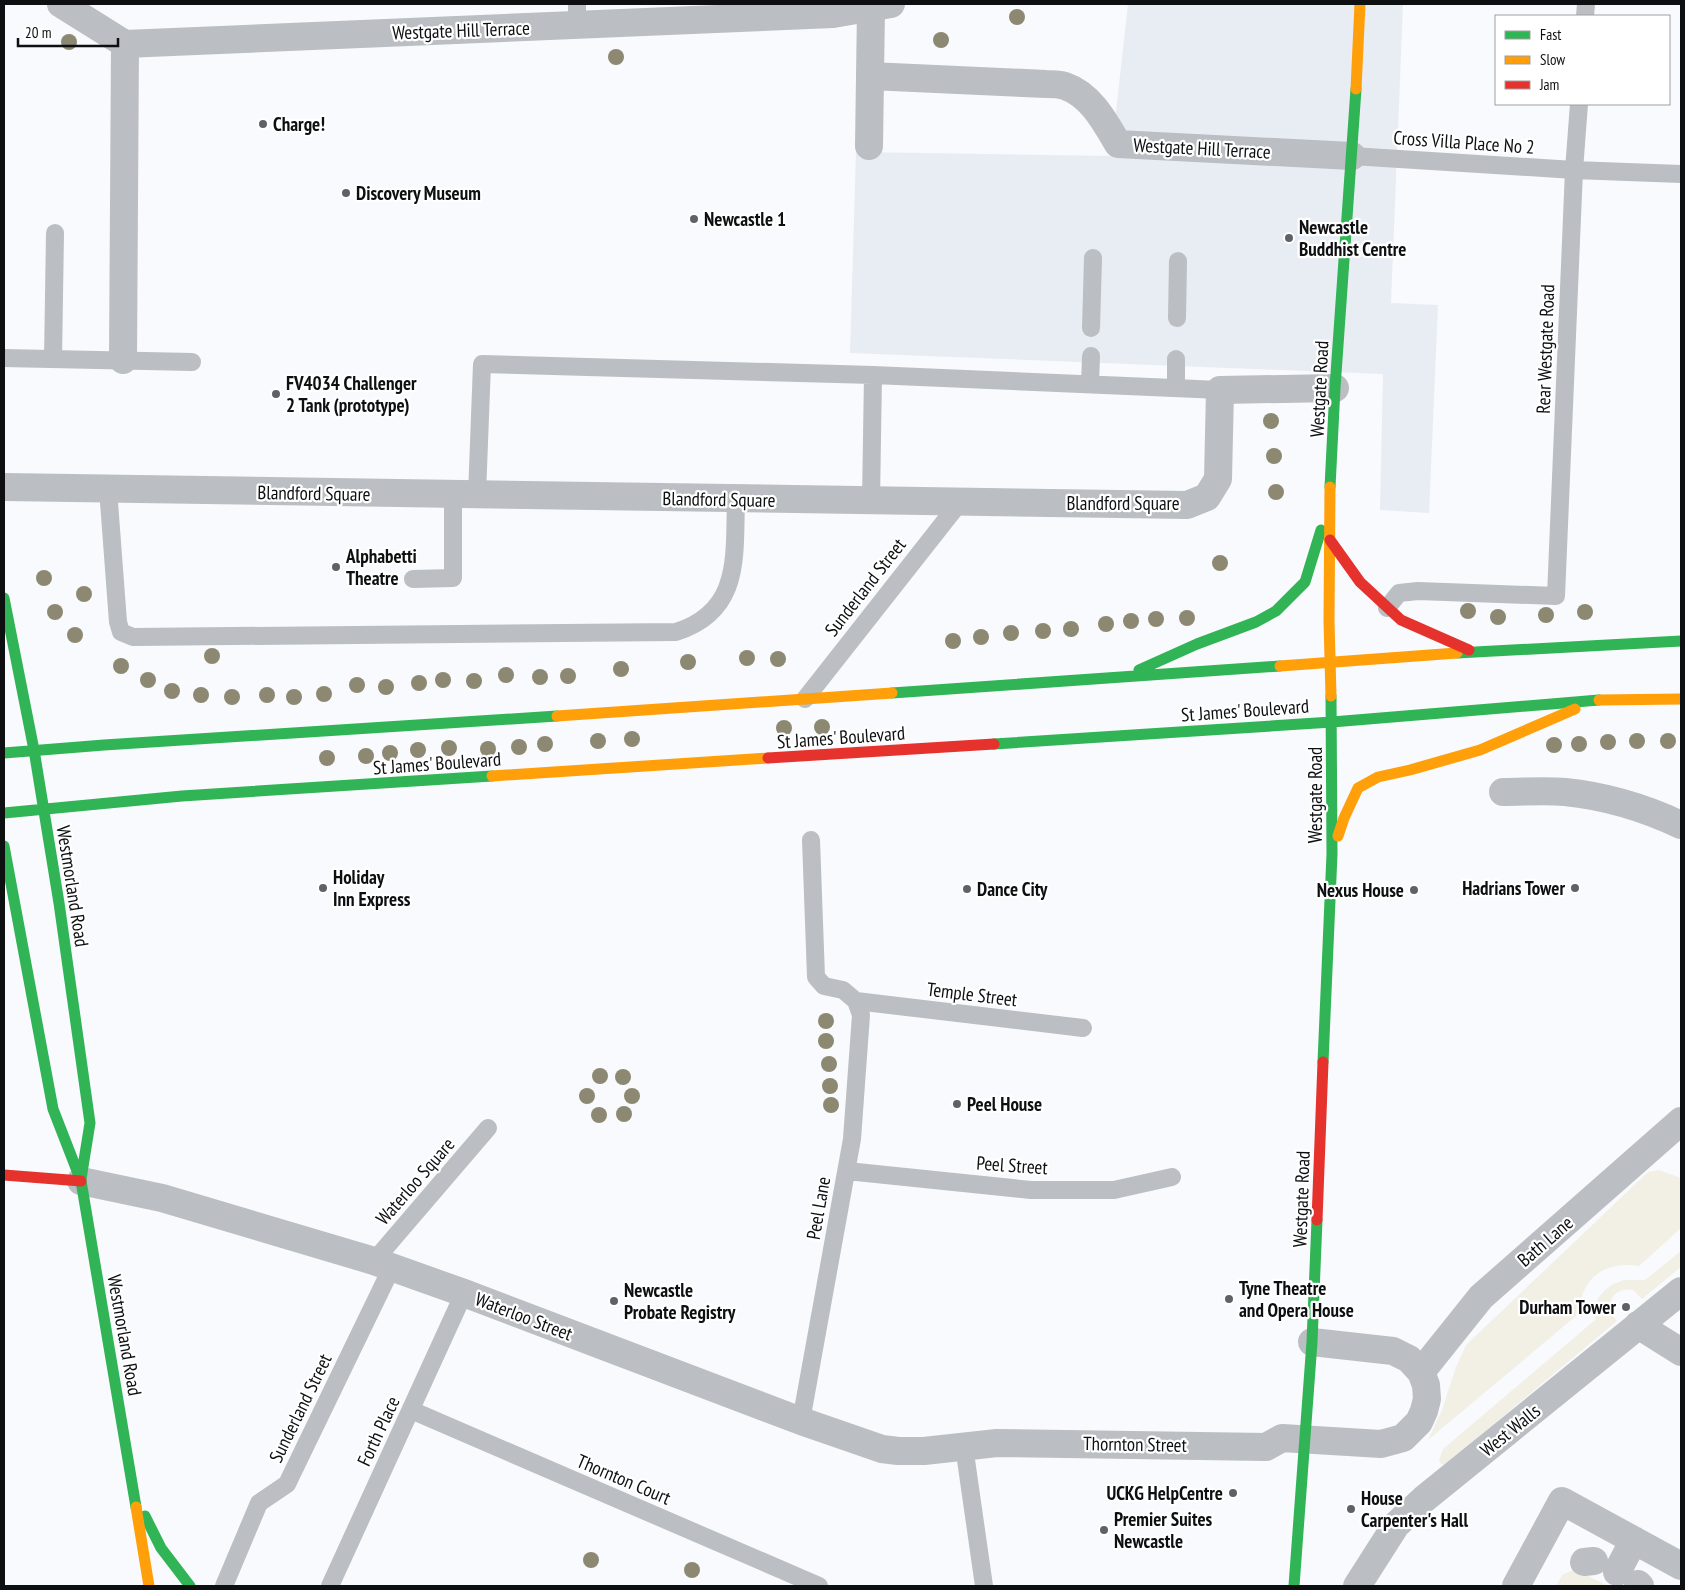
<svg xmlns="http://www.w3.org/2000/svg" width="1685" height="1590" viewBox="0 0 1685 1590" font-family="'PT Sans Narrow',sans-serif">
	<rect width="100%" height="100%" fill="#f8fafd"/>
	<path fill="#e8edf4" d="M 1128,4 L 1403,4 L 1391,303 L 1438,305 L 1429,513 L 1380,510 L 1383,374 L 850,353 L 856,152 L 1111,156 Z"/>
	<path fill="#f2f0e5" d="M 1659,1170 L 1681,1178 L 1681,1228 L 1639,1266 C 1615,1262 1593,1269 1583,1293 C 1580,1300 1579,1308 1576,1316 L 1428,1440 L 1442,1410 L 1456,1367 L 1466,1345 L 1648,1172 Z
		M 1681,1251 L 1681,1267 L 1642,1299 L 1633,1290 C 1620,1287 1607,1296 1611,1311 C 1611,1315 1615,1318 1617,1321 L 1445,1465 L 1441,1464 L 1439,1460 L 1443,1449 L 1595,1320 L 1598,1298 L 1605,1290 L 1613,1284 L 1624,1280 L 1645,1280 Z
		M 1573,1570 L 1577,1570 L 1608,1586 L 1556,1586 L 1562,1575 Z"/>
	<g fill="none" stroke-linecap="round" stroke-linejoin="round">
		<path stroke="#bbbec2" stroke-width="18" d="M 577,4 L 577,26
			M 1585,16 L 1586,4
			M 1352,156 L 1574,170 L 1681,174
			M 1177,318 L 1178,261
			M 1091,328 L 1093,258
			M 4,358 L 192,362
			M 53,359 L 55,233
			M 1090,384 L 1091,356
			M 1176,388 L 1176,359
			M 108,489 L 118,622 L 121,632 L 133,637 L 676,632 C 742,611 734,556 736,499
			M 477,495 L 482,364 L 873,375 L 1220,390
			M 871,501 L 873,375
			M 413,579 L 453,578 L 453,495
			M 1387,608 L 1399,593 L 1418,591 L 1556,596 L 1574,170 L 1579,104
			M 805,699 L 960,502
			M 811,840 L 816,977 L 824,986 L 843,990 L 856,1001
			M 856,1001 L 1083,1028
			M 847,1171 L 1031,1190 L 1114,1190 L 1172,1177
			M 374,1261 L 488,1128
			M 411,1410 L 819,1586
			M 801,1421 L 852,1139 L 861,1015 L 856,1001
			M 964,1446 L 984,1586
			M 224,1586 L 259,1503 L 287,1484 L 392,1267
			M 330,1586 L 464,1293"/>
		<path stroke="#bbbec2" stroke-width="28" d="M 61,4 L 125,44 L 833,14 L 891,4
			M 870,76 L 1046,84 C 1052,84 1059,84 1065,86 C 1091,95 1105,122 1118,144 L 1352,156
			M 869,146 L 871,8
			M 123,360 L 125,44
			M 4,487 L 1187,505 L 1207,497 L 1218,479 L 1220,390 L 1335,388
			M 1503,792 C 1523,792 1545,790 1565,792 C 1605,796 1645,808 1681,825
			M 81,1181 L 162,1198 L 374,1261 L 464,1293 L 801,1421 L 882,1449 L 898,1451 L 924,1451 L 997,1443 L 1266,1447 L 1282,1438 L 1381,1444 L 1403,1438 L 1419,1422 L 1424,1411 L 1427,1399 L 1426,1385 L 1421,1372 L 1481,1297 L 1681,1121
			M 1638,1325 L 1681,1352
			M 1312,1342 L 1393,1351 L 1409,1359 L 1421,1372
			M 1584,1562 L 1594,1561
			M 1617,1572 L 1634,1540
			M 1638,1584 L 1640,1586
			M 1357,1586 L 1396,1525 L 1424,1499 L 1681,1291
			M 1516,1586 L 1562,1501 L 1681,1566"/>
		<path stroke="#30b455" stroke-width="11" d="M 1330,487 L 1335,388 L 1356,89
			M 4,598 L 34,750
			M 1457,653 L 1681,641
			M 1139,670 L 1197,644 L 1256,622 L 1276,611 L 1305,582 L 1321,530
			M 892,693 L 1280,666
			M 994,744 L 1332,722 L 1599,700
			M 34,750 L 59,903 L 90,1123 L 81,1179
			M 4,753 L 104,745 L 557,716
			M 4,813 L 182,796 L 492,776
			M 4,846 L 53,1109 L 81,1181 L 136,1507
			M 1323,1062 L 1332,854 L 1331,696
			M 145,1516 L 161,1548 L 190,1586
			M 1294,1586 L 1312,1342 L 1317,1220"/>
		<path stroke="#ff9f0a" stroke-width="11" d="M 1356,89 L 1360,4
			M 1330,487 L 1329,621 L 1331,696
			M 1280,666 L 1457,653
			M 1599,700 L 1681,699
			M 557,716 L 892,693
			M 492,776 L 768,758
			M 1338,836 L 1344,818 L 1358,788 L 1378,777 L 1410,770 L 1480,750 L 1575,709
			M 136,1507 L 149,1586"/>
		<path stroke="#e5322d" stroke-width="11" d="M 1330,540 L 1360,582 L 1401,620 L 1469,650
			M 768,758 L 994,744
			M 4,1175 L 81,1181
			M 1317,1220 L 1323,1062"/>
	</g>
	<g fill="#8c8872">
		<circle cx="1017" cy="17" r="8"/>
		<circle cx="941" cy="40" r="8"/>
		<circle cx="69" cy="42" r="8"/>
		<circle cx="616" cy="57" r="8"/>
		<circle cx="1271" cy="421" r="8"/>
		<circle cx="1274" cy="456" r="8"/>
		<circle cx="1276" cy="492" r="8"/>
		<circle cx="1220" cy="563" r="8"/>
		<circle cx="44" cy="578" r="8"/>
		<circle cx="84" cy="594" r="8"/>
		<circle cx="1468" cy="611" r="8"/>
		<circle cx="55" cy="612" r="8"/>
		<circle cx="1585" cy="612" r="8"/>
		<circle cx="1546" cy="615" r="8"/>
		<circle cx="1498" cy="617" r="8"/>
		<circle cx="1187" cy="618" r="8"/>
		<circle cx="1156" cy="619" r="8"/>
		<circle cx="1131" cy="621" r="8"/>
		<circle cx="1106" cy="624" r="8"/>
		<circle cx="1071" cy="629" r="8"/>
		<circle cx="1043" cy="631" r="8"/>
		<circle cx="1011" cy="633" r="8"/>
		<circle cx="75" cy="635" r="8"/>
		<circle cx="981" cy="637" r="8"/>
		<circle cx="953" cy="641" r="8"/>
		<circle cx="212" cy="656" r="8"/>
		<circle cx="747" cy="658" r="8"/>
		<circle cx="778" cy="659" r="8"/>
		<circle cx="688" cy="662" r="8"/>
		<circle cx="121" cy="666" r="8"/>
		<circle cx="621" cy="669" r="8"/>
		<circle cx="506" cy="675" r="8"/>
		<circle cx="568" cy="676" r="8"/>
		<circle cx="540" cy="677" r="8"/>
		<circle cx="148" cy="680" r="8"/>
		<circle cx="443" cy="680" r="8"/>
		<circle cx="474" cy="681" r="8"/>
		<circle cx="419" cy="683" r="8"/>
		<circle cx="357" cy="685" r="8"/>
		<circle cx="386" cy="687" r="8"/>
		<circle cx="172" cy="691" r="8"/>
		<circle cx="324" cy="694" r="8"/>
		<circle cx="201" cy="695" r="8"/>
		<circle cx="267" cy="695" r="8"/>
		<circle cx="232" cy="697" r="8"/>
		<circle cx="294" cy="697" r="8"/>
		<circle cx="822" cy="727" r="8"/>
		<circle cx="784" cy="728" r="8"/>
		<circle cx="632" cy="739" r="8"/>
		<circle cx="598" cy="741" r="8"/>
		<circle cx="1637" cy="741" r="8"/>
		<circle cx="1668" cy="741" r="8"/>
		<circle cx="1608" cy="742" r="8"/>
		<circle cx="545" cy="744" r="8"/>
		<circle cx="1579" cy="744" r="8"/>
		<circle cx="1554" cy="745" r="8"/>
		<circle cx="519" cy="747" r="8"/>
		<circle cx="449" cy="748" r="8"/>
		<circle cx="488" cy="749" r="8"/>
		<circle cx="418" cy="750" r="8"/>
		<circle cx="390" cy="753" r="8"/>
		<circle cx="366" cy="756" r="8"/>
		<circle cx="327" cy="758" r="8"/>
		<circle cx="826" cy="1021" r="8"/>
		<circle cx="826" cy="1041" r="8"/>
		<circle cx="829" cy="1064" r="8"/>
		<circle cx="600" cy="1076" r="8"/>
		<circle cx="623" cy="1077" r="8"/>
		<circle cx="830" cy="1086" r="8"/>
		<circle cx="587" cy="1096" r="8"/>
		<circle cx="632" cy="1096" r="8"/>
		<circle cx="831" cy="1105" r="8"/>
		<circle cx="624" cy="1114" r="8"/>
		<circle cx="599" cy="1115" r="8"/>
		<circle cx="591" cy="1560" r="8"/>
		<circle cx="692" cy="1570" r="8"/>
	</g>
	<g fill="#606164" stroke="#fff" stroke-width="2">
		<circle cx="263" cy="124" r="5"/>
		<circle cx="346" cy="193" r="5"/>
		<circle cx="694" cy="219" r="5"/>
		<circle cx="1289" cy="238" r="5"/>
		<circle cx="276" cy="394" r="5"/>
		<circle cx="336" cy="567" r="5"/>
		<circle cx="323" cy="888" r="5"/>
		<circle cx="1575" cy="888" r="5"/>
		<circle cx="967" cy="889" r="5"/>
		<circle cx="1414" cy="890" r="5"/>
		<circle cx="957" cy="1104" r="5"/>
		<circle cx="1229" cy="1299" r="5"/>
		<circle cx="614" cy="1301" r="5"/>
		<circle cx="1626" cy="1307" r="5"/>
		<circle cx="1233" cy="1493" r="5"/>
		<circle cx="1351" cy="1509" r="5"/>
		<circle cx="1104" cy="1530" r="5"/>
	</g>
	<g text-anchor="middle" stroke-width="4.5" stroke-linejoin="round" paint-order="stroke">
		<g font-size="19" fill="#0e0f11" stroke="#fff">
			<text transform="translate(461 30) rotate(-2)" y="7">Westgate Hill Terrace</text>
			<text transform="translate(1464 142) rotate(4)" y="7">Cross Villa Place No 2</text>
			<text transform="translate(1202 148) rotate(3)" y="7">Westgate Hill Terrace</text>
			<text transform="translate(1545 349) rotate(-88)" y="7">Rear Westgate Road</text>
			<text transform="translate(1319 389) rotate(-87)" y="7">Westgate Road</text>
			<text transform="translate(314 493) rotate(1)" y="7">Blandford Square</text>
			<text transform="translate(719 499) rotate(1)" y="7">Blandford Square</text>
			<text x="1123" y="510">Blandford Square</text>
			<text transform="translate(865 587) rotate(-52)" y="7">Sunderland Street</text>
			<text transform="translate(1245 710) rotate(-4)" y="7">St James' Boulevard</text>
			<text transform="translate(841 737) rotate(-4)" y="7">St James' Boulevard</text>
			<text transform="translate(437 763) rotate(-4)" y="7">St James' Boulevard</text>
			<text transform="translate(1315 795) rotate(-90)" y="7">Westgate Road</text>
			<text transform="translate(73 886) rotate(81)" y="7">Westmorland Road</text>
			<text transform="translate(972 994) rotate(7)" y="7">Temple Street</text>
			<text transform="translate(1012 1165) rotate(4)" y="7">Peel Street</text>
			<text transform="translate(415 1181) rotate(-49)" y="7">Waterloo Square</text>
			<text transform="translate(1301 1199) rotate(-88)" y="7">Westgate Road</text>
			<text transform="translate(818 1208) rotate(-80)" y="7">Peel Lane</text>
			<text transform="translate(1545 1241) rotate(-41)" y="7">Bath Lane</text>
			<text transform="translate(524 1316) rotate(21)" y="7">Waterloo Street</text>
			<text transform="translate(125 1335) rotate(80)" y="7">Westmorland Road</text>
			<text transform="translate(300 1408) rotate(-64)" y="7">Sunderland Street</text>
			<text transform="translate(1510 1430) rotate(-39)" y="7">West Walls</text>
			<text transform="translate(378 1431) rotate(-65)" y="7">Forth Place</text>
			<text transform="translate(1135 1444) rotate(1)" y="7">Thornton Street</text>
			<text transform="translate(624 1479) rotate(23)" y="7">Thornton Court</text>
		</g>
		<g font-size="19" font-weight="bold" fill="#0e0f11" stroke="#fff" text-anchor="start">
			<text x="273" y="131">Charge!</text>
			<text x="356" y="200">Discovery Museum</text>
			<text x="704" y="226">Newcastle 1</text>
			<text x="1299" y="234">Newcastle<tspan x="1299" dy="22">Buddhist Centre</tspan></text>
			<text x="286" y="390">FV4034 Challenger<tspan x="286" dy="22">2 Tank (prototype)</tspan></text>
			<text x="346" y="563">Alphabetti<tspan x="346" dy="22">Theatre</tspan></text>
			<text x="333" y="884">Holiday<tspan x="333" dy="22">Inn Express</tspan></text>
			<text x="1565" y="895" text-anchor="end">Hadrians Tower</text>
			<text x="977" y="896">Dance City</text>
			<text x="1404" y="897" text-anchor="end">Nexus House</text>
			<text x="967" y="1111">Peel House</text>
			<text x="1239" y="1295">Tyne Theatre<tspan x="1239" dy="22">and Opera House</tspan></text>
			<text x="624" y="1297">Newcastle<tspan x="624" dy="22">Probate Registry</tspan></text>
			<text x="1616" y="1314" text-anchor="end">Durham Tower</text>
			<text x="1223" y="1500" text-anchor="end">UCKG HelpCentre</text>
			<text x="1361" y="1505">House<tspan x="1361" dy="22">Carpenter's Hall</tspan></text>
			<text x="1114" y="1526">Premier Suites<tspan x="1114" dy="22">Newcastle</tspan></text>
		</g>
	</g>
	<rect width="1685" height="1590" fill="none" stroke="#0e0f11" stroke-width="10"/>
	<rect x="1495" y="15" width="175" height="90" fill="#ffffff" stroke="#9f9fa0"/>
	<rect x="1505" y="31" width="25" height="8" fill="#30b455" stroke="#9f9fa0"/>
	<text x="1540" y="40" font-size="15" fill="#0e0f11">Fast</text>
	<rect x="1505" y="56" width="25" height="8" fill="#ff9f0a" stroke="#9f9fa0"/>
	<text x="1540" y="65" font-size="15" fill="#0e0f11">Slow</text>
	<rect x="1505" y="81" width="25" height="8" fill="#e5322d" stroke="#9f9fa0"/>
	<text x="1540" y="90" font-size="15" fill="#0e0f11">Jam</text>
	<path d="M18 38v8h100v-8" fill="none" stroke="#0e0f11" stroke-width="2.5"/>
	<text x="25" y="38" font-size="15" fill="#0e0f11" stroke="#ffffff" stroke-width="4" paint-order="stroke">20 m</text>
</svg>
